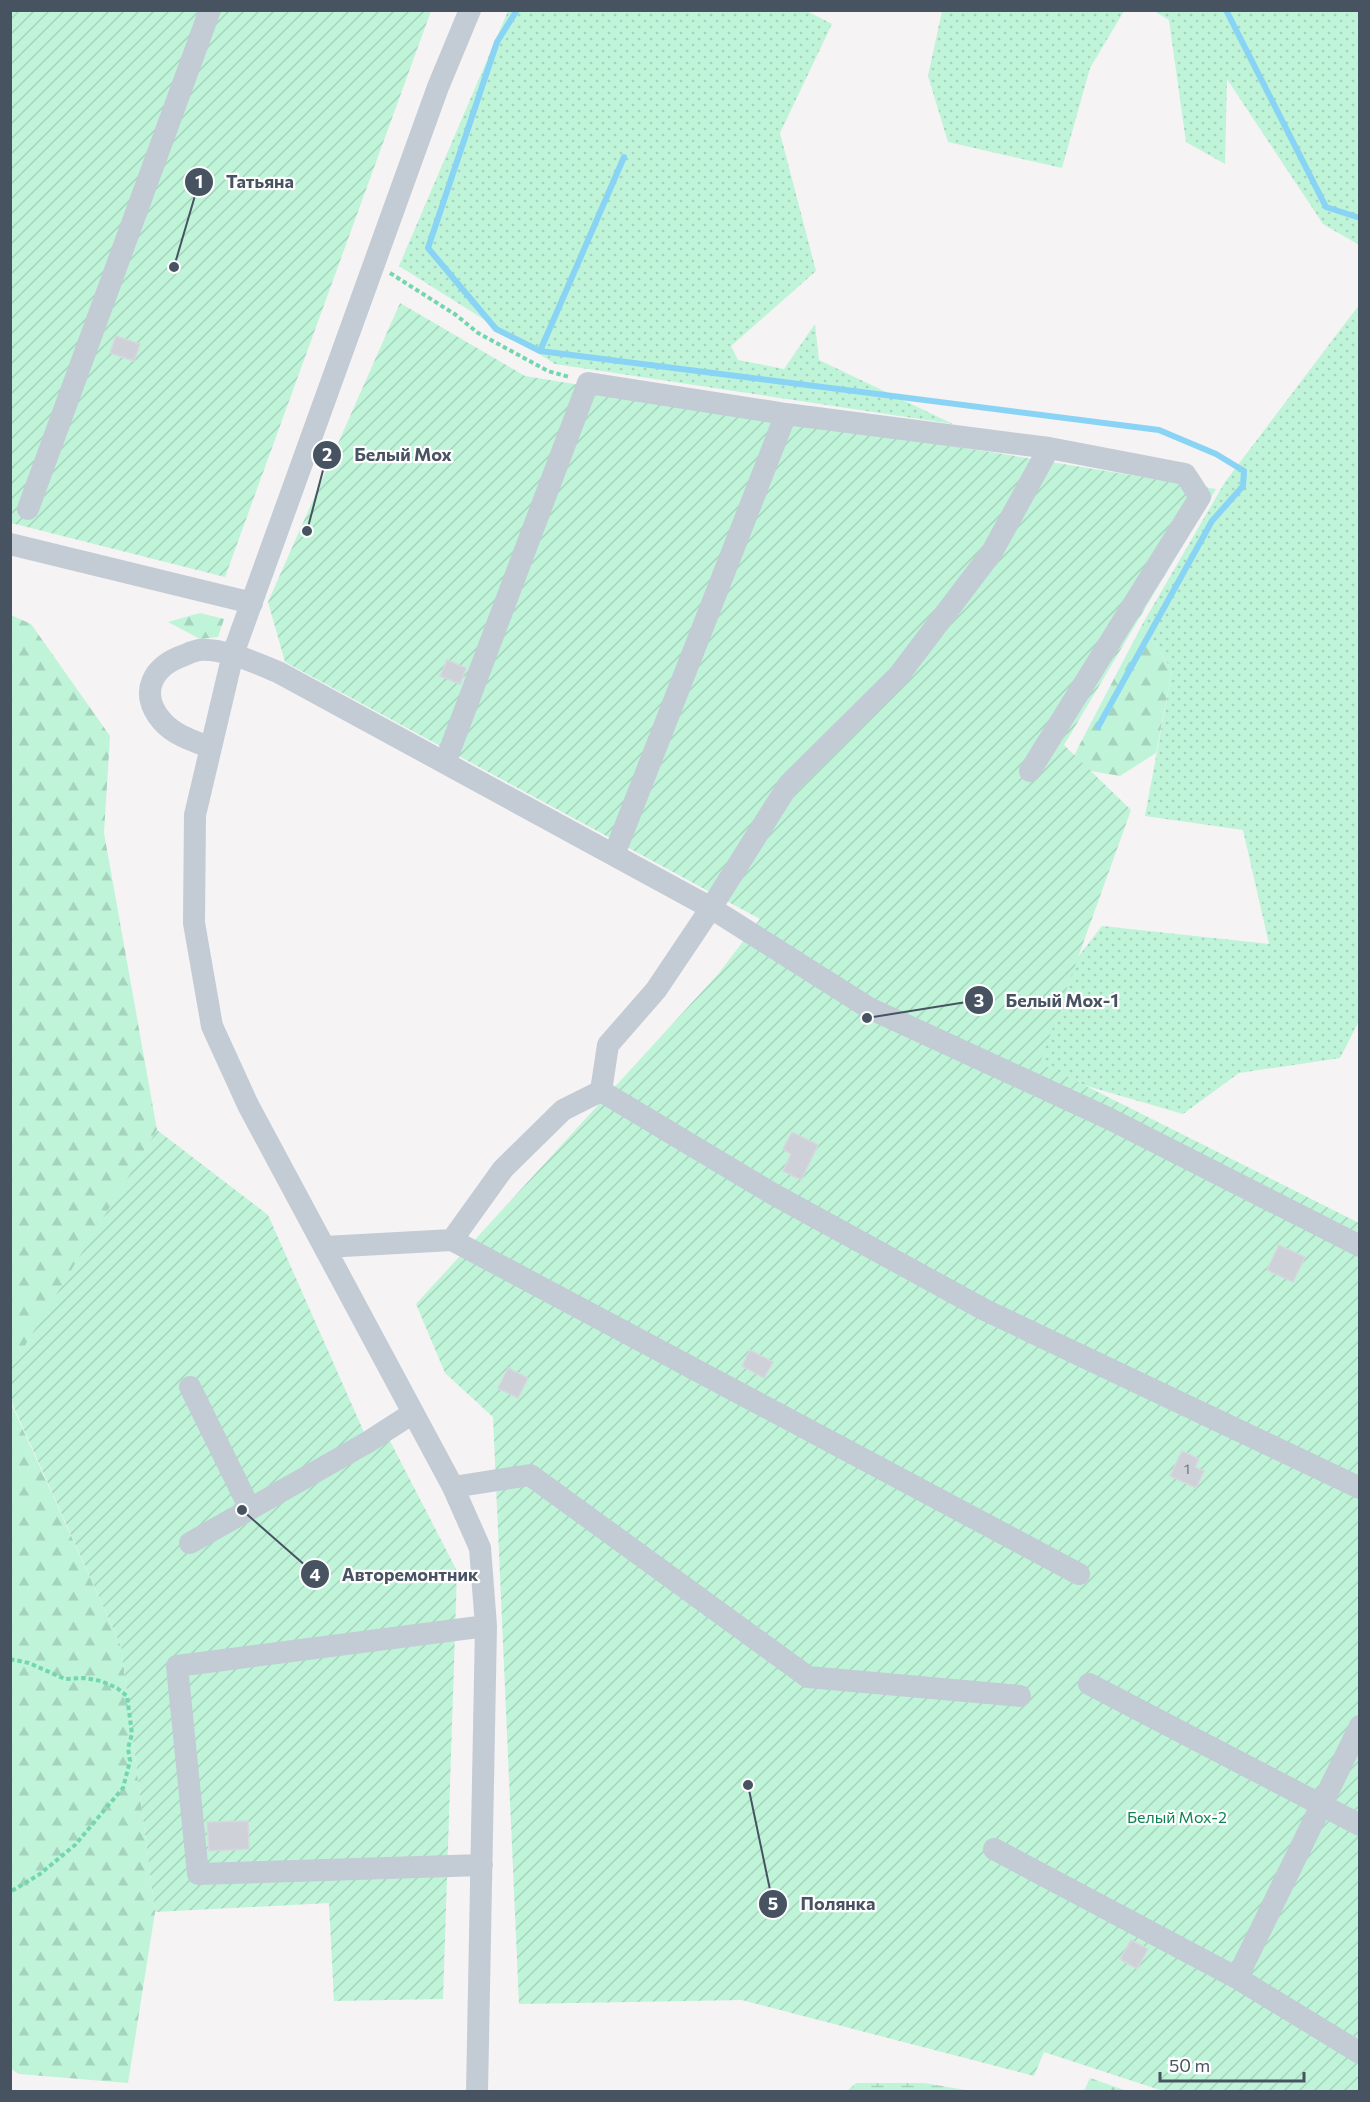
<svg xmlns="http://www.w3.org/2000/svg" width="1370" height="2102" viewBox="0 0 1370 2102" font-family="Commissioner,sans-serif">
	<defs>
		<pattern id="grass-dots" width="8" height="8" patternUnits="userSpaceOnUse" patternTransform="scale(1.5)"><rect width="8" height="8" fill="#bff4d9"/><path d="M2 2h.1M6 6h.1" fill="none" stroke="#a6d3bd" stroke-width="1.8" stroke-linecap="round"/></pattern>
		<pattern id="forest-firs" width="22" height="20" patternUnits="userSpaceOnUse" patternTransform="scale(1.5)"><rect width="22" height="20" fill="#bff4d9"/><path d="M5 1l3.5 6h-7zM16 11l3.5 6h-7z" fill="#a6d3bd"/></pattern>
		<pattern id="wetland-marsh" width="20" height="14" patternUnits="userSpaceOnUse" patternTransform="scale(1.5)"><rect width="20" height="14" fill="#bff4d9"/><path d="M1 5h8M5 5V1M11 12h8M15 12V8" fill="none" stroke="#a6d3bd"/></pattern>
		<pattern id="garden-furrows" width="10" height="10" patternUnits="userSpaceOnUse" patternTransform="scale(1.5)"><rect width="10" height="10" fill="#bff4d9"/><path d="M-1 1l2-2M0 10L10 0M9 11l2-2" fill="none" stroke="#a6d3bd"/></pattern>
	</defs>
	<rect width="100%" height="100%" fill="#f5f3f3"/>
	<path fill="url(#grass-dots)" d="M 508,11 L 805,10 L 832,24 L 780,133 L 816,271 L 731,346 L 738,360 L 784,369 L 815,324 L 819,360 L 953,424 L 555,364 L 399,266 Z
		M 942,11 L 1124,11 L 1090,68 L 1062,168 L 948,142 L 928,76 Z
		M 1154,11 L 1359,11 L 1359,245 L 1323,224 L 1227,79 L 1225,164 L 1186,142 L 1169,20 Z
		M 1359,305 L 1359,1021 L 1340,1058 L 1239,1073 L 1183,1114 L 1022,1067 L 1027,1023 L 1102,926 L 1269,944 L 1243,830 L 1145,816 L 1172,671 L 1143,623 L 1225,482 Z"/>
	<path fill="url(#forest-firs)" d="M 200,613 L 224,619 L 218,637 L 200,639 L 168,622 Z
		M 11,615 L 31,624 L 110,736 L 104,833 L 157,1130 L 11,1370 Z
		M 1143,623 L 1172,671 L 1156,753 L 1120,776 L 1068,767 Z
		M 10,1401 L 121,1646 L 155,1912 L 128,2083 L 19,2074 L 11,2069 Z
		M 1090,2078 L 1127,2091 L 1084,2091 Z"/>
	<path fill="url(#wetland-marsh)" d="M 856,2083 L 925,2083 L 971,2091 L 847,2091 Z"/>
	<path fill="url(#garden-furrows)" d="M 11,11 L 431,11 L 225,577 L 11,523 Z
		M 400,303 L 525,376 L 1216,489 L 1064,745 L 1131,810 L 1040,1063 L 1359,1223 L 1359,2091 L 1163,2091 L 1044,2052 L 1034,2076 L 742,2000 L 519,2004 L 493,1417 L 445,1373 L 416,1304 L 719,973 L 760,919 L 285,662 L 268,602 Z
		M 157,1130 L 268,1215 L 371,1448 L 390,1441 L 457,1571 L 443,1999 L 334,2001 L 329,1903 L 155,1912 L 121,1646 L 11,1401 L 10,1370 Z"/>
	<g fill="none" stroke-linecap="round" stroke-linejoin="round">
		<path stroke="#89d4f5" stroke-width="6" d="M 517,10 L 497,42 L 428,248 L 496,329 L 540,351 L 1159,430 L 1216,454 L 1244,471 L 1243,486 L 1212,521 L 1098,727
			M 1226,10 L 1326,207 L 1360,218
			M 540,351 L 624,157"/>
	</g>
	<path fill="#ced1d8" stroke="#d6d8de" stroke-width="1.5" d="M 116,336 L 140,344 L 134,361 L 110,353 Z
		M 447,660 L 466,668 L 460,684 L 440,676 Z
		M 792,1132 L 818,1145 L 801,1180 L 783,1171 L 791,1154 L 783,1149 Z
		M 1279,1245 L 1305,1257 L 1293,1282 L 1267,1270 Z
		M 750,1350 L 773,1362 L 764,1378 L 742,1366 Z
		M 508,1368 L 528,1378 L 518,1398 L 498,1388 Z
		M 1182,1451 L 1199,1459 L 1195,1467 L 1204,1471 L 1196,1488 L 1170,1476 Z
		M 248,1821 L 249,1849 L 209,1851 L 207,1822 Z
		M 1131,1940 L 1148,1949 L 1137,1969 L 1120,1959 Z"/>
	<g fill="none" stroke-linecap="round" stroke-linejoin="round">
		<path stroke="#73d6af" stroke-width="4" stroke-dasharray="4.5 3" stroke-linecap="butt" d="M 390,273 L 456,315 L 478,333 L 548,371 L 569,377
			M 10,1659 L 29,1663 L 65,1679 L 84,1678 L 101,1681 L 117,1688 L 127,1696 L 132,1734 L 128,1748 L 130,1761 L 123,1788 L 75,1845 L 40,1874 L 10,1892"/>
		<path stroke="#c3cbd5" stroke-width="22" d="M 470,10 L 438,87 L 233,654 L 195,815 L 194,923 L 212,1026 L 248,1105 L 453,1487 L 480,1548 L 486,1626 L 477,2092
			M 28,509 L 210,10
			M 10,544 L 252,603
			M 209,747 C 193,741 174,735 162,721 C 137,692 154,665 185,655 C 189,653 194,651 199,650 C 223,648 256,663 278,672 L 711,908 L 869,1008 L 1110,1119 L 1360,1246
			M 445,763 L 588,383 L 786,414 L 1049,448 L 1185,474 L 1200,497 L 1030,771
			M 614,855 L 786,414
			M 601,1091 L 773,1194 L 985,1310 L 1360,1488
			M 452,1240 L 503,1169 L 563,1110 L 601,1091 L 608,1045 L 656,990 L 711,908 L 789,784 L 899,675 L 992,552 L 1049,448
			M 325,1247 L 452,1240 L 1079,1574
			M 190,1387 L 250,1509 L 368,1442 L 413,1413
			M 453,1487 L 530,1475 L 808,1677 L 1020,1696
			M 190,1543 L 250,1509
			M 1089,1684 L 1360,1825
			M 994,1849 L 1237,1978 L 1360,2053
			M 482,1865 L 198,1874 L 177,1666 L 486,1626
			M 1237,1978 L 1360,1726"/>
	</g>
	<g text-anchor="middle" stroke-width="4.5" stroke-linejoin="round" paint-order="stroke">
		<g font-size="14" fill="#6a7280">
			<text x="1187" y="1474">1</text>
		</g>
		<g font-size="16" fill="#0f8254" stroke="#fff">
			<text x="1177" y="1823">Белый Мох-2</text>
		</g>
	</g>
	<path fill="none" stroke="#485362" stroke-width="2" d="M174 267L199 182M307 531L327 455M867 1018L979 1000M242 1510L315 1574M748 1785L773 1904"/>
	<g fill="#485362" stroke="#fff" stroke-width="2">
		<circle cx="174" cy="267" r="6"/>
		<circle cx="307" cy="531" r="6"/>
		<circle cx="867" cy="1018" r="6"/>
		<circle cx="242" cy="1510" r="6"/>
		<circle cx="748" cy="1785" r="6"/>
		<circle cx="199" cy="182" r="15"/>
		<circle cx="327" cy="455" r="15"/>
		<circle cx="979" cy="1000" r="15"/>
		<circle cx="315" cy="1574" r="15"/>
		<circle cx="773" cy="1904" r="15"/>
	</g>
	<g font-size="18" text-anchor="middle" font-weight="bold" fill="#fff">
		<text x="199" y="188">1</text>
		<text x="327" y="461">2</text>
		<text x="979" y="1007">3</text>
		<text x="315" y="1581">4</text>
		<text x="773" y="1910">5</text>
	</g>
	<g font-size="18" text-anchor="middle" font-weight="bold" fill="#485362" stroke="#fff" stroke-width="4.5" stroke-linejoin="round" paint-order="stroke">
		<text x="260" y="188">Татьяна</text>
		<text x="403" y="461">Белый Мох</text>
		<text x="1062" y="1007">Белый Мох-1</text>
		<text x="410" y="1581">Авторемонтник</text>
		<text x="838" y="1910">Полянка</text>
	</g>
	<rect width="1370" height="2102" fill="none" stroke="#485362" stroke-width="24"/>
	<path d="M1160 2072v9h144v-9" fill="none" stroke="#485362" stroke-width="3"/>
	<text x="1169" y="2072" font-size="18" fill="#485362" stroke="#ffffff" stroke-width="4.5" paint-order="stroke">50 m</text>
</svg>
